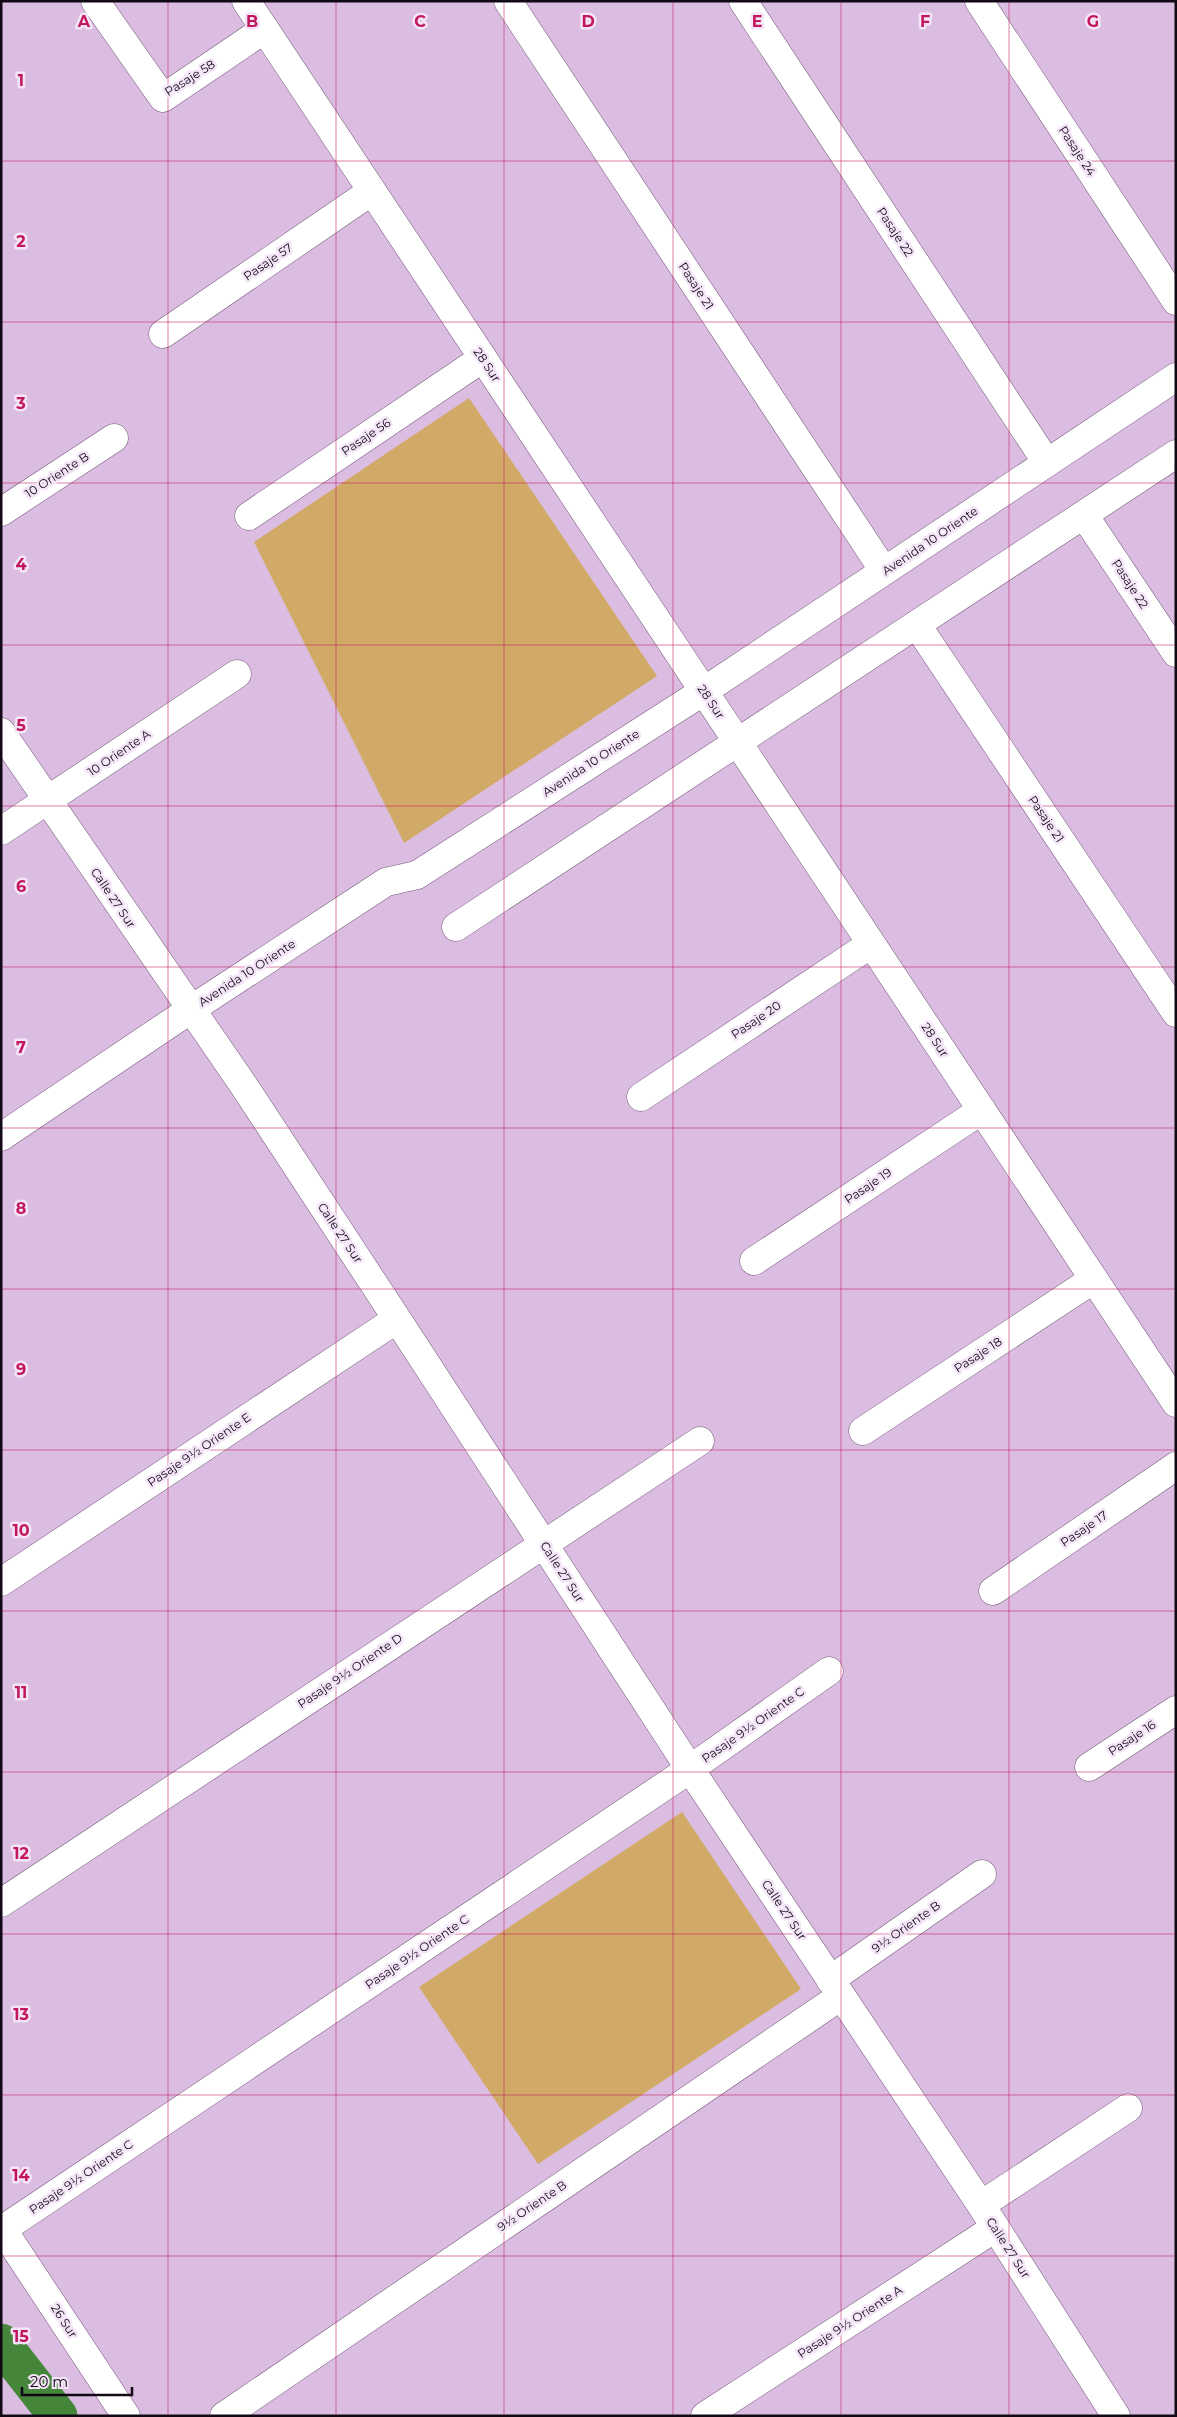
<svg xmlns="http://www.w3.org/2000/svg" width="1177" height="2417" viewBox="0 0 1177 2417" font-family="Montserrat,sans-serif">
	<rect width="100%" height="100%" fill="#dcbde2"/>
	<path fill="#d0aa66" d="M 469,398 L 657,676 L 404,843 L 254,542 Z
		M 682,1812 L 801,1989 L 538,2164 L 419,1987 Z"/>
	<g fill="none" stroke-linecap="round" stroke-linejoin="round">
		<path stroke="#45863b" stroke-width="39" d="M 1,2343 L 58,2416"/>
		<defs>
			<path id="minor" d="M 95,1 L 163,98 L 265,29
				M 246,1 L 1176,1403
				M 508,1 L 884,571
				M 743,1 L 1047,463
				M 979,1 L 1176,301
				M 163,334 L 372,191
				M 1,512 L 114,438
				M 1084,515 L 1176,653
				M 249,516 L 483,358
				M 917,625 L 1176,1013
				M 1,732 L 244,1086 L 397,1319 L 690,1769 L 981,2205 L 1116,2416
				M 1,831 L 237,674
				M 456,927 L 1176,454
				M 641,1097 L 871,944
				M 1,1137 L 190,1010 L 386,882 L 417,875 L 704,691 L 1176,377
				M 754,1261 L 982,1110
				M 863,1431 L 1094,1279
				M 1,1582 L 397,1319
				M 993,1591 L 1176,1466
				M 1089,1767 L 1176,1710
				M 1,1903 L 700,1441
				M 830,1980 L 982,1874
				M 981,2205 L 1128,2108
				M 1,2227 L 126,2416
				M 3,2229 L 690,1769 L 829,1671
				M 224,2416 L 841,1996
				M 705,2416 L 995,2228"/>
		</defs>
		<use href="#minor" stroke="#735878" stroke-width="29"/>
		<use href="#minor" stroke="#fff" stroke-width="28"/>
	</g>
	<path fill="none" stroke="#c2185b" stroke-width="1" stroke-opacity="0.55" d="M 168,1 L 168,2416M 336,1 L 336,2416M 504,1 L 504,2416M 673,1 L 673,2416M 841,1 L 841,2416M 1009,1 L 1009,2416M 1,161 L 1176,161M 1,322 L 1176,322M 1,483 L 1176,483M 1,645 L 1176,645M 1,806 L 1176,806M 1,967 L 1176,967M 1,1128 L 1176,1128M 1,1289 L 1176,1289M 1,1450 L 1176,1450M 1,1611 L 1176,1611M 1,1772 L 1176,1772M 1,1934 L 1176,1934M 1,2095 L 1176,2095M 1,2256 L 1176,2256"/>
	<g text-anchor="middle" stroke-width="5" stroke-linejoin="round" paint-order="stroke">
		<g font-size="12" fill="#130815" stroke="#f4e4f7">
			<text transform="translate(190 78) rotate(-32)" y="4">Pasaje 58</text>
			<text transform="translate(1077 151) rotate(57)" y="4">Pasaje 24</text>
			<text transform="translate(895 232) rotate(57)" y="4">Pasaje 22</text>
			<text transform="translate(268 262) rotate(-34)" y="4">Pasaje 57</text>
			<text transform="translate(696 286) rotate(57)" y="4">Pasaje 21</text>
			<text transform="translate(487 365) rotate(56)" y="4">28 Sur</text>
			<text transform="translate(366 437) rotate(-34)" y="4">Pasaje 56</text>
			<text transform="translate(57 475) rotate(-33)" y="4">10 Oriente B</text>
			<text transform="translate(930 541) rotate(-34)" y="4">Avenida 10 Oriente</text>
			<text transform="translate(1130 584) rotate(57)" y="4">Pasaje 22</text>
			<text transform="translate(711 702) rotate(56)" y="4">28 Sur</text>
			<text transform="translate(119 753) rotate(-34)" y="4">10 Oriente A</text>
			<text transform="translate(591 763) rotate(-33)" y="4">Avenida 10 Oriente</text>
			<text transform="translate(1046 819) rotate(56)" y="4">Pasaje 21</text>
			<text transform="translate(113 898) rotate(56)" y="4">Calle 27 Sur</text>
			<text transform="translate(247 973) rotate(-33)" y="4">Avenida 10 Oriente</text>
			<text transform="translate(756 1020) rotate(-34)" y="4">Pasaje 20</text>
			<text transform="translate(935 1040) rotate(56)" y="4">28 Sur</text>
			<text transform="translate(868 1186) rotate(-34)" y="4">Pasaje 19</text>
			<text transform="translate(340 1233) rotate(56)" y="4">Calle 27 Sur</text>
			<text transform="translate(978 1355) rotate(-33)" y="4">Pasaje 18</text>
			<text transform="translate(199 1450) rotate(-34)" y="4">Pasaje 9½ Oriente E</text>
			<text transform="translate(1084 1529) rotate(-34)" y="4">Pasaje 17</text>
			<text transform="translate(562 1572) rotate(57)" y="4">Calle 27 Sur</text>
			<text transform="translate(350 1671) rotate(-34)" y="4">Pasaje 9½ Oriente D</text>
			<text transform="translate(753 1725) rotate(-35)" y="4">Pasaje 9½ Oriente C</text>
			<text transform="translate(1132 1738) rotate(-33)" y="4">Pasaje 16</text>
			<text transform="translate(784 1910) rotate(56)" y="4">Calle 27 Sur</text>
			<text transform="translate(906 1927) rotate(-35)" y="4">9½ Oriente B</text>
			<text transform="translate(417 1952) rotate(-34)" y="4">Pasaje 9½ Oriente C</text>
			<text transform="translate(81 2177) rotate(-34)" y="4">Pasaje 9½ Oriente C</text>
			<text transform="translate(532 2206) rotate(-34)" y="4">9½ Oriente B</text>
			<text transform="translate(1008 2248) rotate(57)" y="4">Calle 27 Sur</text>
			<text transform="translate(64 2321) rotate(57)" y="4">26 Sur</text>
			<text transform="translate(850 2322) rotate(-33)" y="4">Pasaje 9½ Oriente A</text>
		</g>
	</g>
	<g font-size="16" text-anchor="middle" font-weight="bold" fill="#c2185b" stroke="#f4e4f7" stroke-width="5" stroke-linejoin="round" paint-order="stroke">
		<text x="84" y="27">A</text>
		<text x="252" y="27">B</text>
		<text x="420" y="27">C</text>
		<text x="588" y="27">D</text>
		<text x="757" y="27">E</text>
		<text x="925" y="27">F</text>
		<text x="1093" y="27">G</text>
		<text x="21" y="86">1</text>
		<text x="21" y="247">2</text>
		<text x="21" y="409">3</text>
		<text x="21" y="570">4</text>
		<text x="21" y="731">5</text>
		<text x="21" y="892">6</text>
		<text x="21" y="1053">7</text>
		<text x="21" y="1214">8</text>
		<text x="21" y="1375">9</text>
		<text x="21" y="1536">10</text>
		<text x="21" y="1698">11</text>
		<text x="21" y="1859">12</text>
		<text x="21" y="2020">13</text>
		<text x="21" y="2181">14</text>
		<text x="21" y="2342">15</text>
	</g>
	<rect width="1177" height="2417" fill="none" stroke="#130815" stroke-width="5"/>
	<path d="M22 2387v8h110v-8" fill="none" stroke="#130815" stroke-width="2.5"/>
	<text x="30" y="2387" font-size="15" fill="#130815" stroke="#f4e4f7" stroke-width="4" paint-order="stroke">20 m</text>
</svg>
